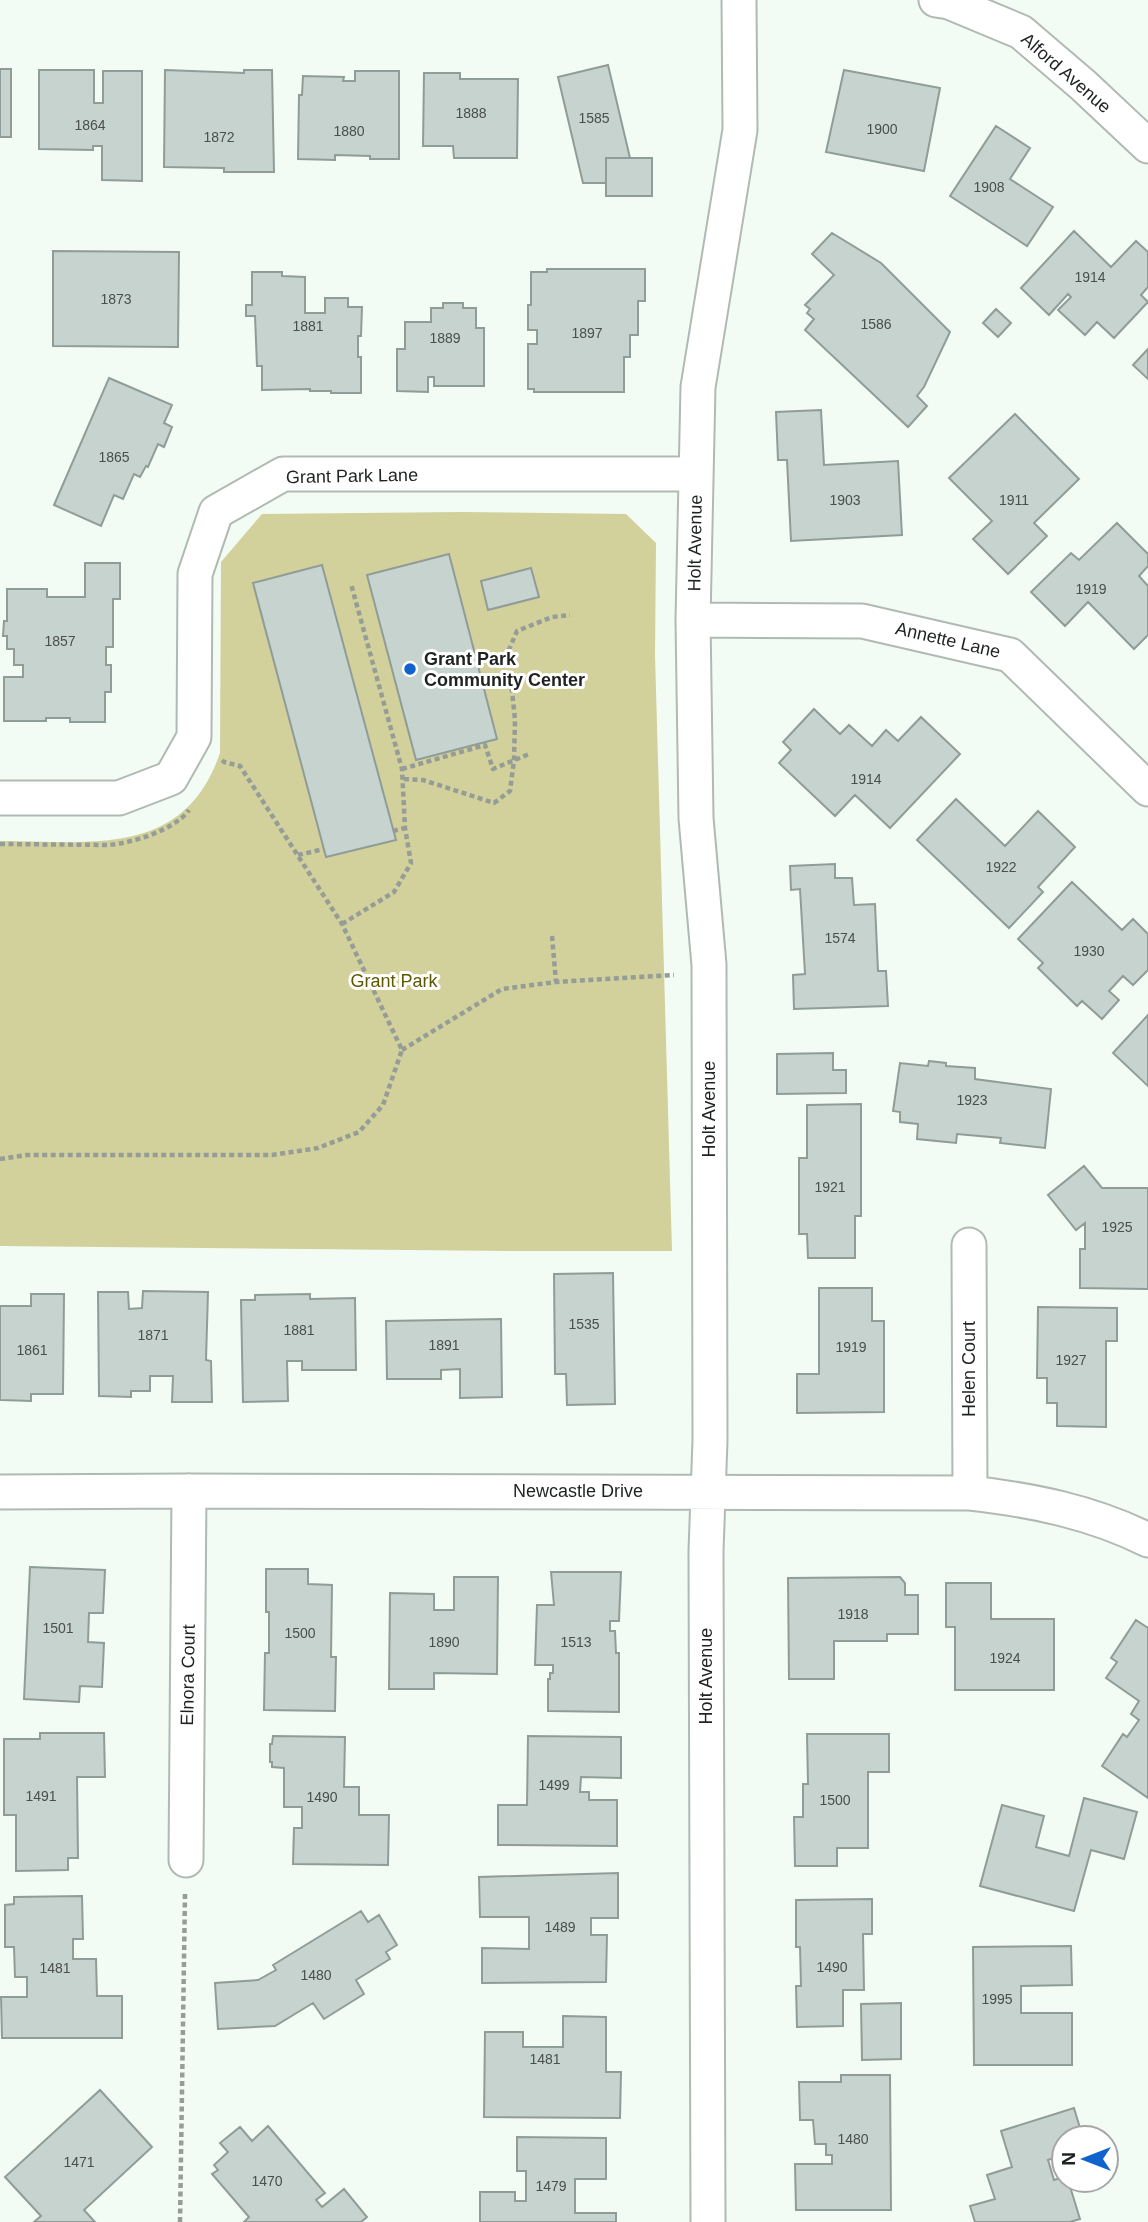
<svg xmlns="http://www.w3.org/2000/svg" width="1148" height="2222" viewBox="0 0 1148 2222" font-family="Helvetica,sans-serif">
	<rect width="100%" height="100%" fill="#f2fcf4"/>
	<path fill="#d2d09b" d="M 462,512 L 626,514 L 656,543 L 655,655 L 672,1251 L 514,1251 L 0,1246 L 0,841 C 89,841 184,859 220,753 L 221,562 L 262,514 Z"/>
	<path fill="#c6d3ce" stroke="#909c97" stroke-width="2" d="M 608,65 L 630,158 L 606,158 L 606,183 L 583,183 L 558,77 Z
		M 0,69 L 11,69 L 11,137 L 0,137 Z
		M 39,70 L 94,70 L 94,103 L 103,103 L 103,71 L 142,71 L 142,181 L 102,180 L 102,146 L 93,146 L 93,150 L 39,149 Z
		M 165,70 L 244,73 L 244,70 L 272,70 L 274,172 L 224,172 L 224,168 L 164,167 Z
		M 844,70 L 940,88 L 924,171 L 826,152 Z
		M 355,71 L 399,71 L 399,159 L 370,159 L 370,156 L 335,155 L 335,160 L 298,159 L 299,95 L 302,95 L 303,76 L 344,77 L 343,81 L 355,81 Z
		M 424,73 L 460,73 L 460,79 L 518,79 L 517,158 L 454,158 L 453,146 L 423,146 Z
		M 996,126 L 1030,148 L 1010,179 L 1053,207 L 1027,246 L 950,196 Z
		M 606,158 L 652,158 L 652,196 L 606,196 Z
		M 1074,231 L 1111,267 L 1136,241 L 1148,252 L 1148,287 L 1141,295 L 1148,302 L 1114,338 L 1097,322 L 1085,335 L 1058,310 L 1071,297 L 1068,294 L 1049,315 L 1021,288 Z
		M 832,233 L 881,263 L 950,332 L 924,387 L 917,396 L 927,406 L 908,427 L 805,330 L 814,319 L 807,313 L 810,309 L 805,305 L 834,275 L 812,254 Z
		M 53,251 L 179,252 L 178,347 L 53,346 Z
		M 547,269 L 645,269 L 645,301 L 638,301 L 638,335 L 630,335 L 630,357 L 624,357 L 624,392 L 534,392 L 534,389 L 528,389 L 528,344 L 537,344 L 537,330 L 528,330 L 528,305 L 531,305 L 531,272 L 547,272 Z
		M 252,272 L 282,272 L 282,276 L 305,277 L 305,313 L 325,313 L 325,298 L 348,298 L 348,307 L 362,307 L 361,336 L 358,336 L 358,357 L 361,357 L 361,393 L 331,393 L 331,391 L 310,391 L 310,389 L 262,390 L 262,366 L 257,366 L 255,316 L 246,316 L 246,305 L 252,305 Z
		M 443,303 L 463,303 L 463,308 L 476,308 L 476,328 L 484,328 L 484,386 L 434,386 L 434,377 L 428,377 L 428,392 L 397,391 L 397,349 L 405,349 L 405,322 L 431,322 L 431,308 L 443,308 Z
		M 996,309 L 1011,323 L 998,337 L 983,323 Z
		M 1148,349 L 1148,379 L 1133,365 Z
		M 109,378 L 172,405 L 164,423 L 172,427 L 164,447 L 158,444 L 148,467 L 146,466 L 140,477 L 134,474 L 123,499 L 114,495 L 101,526 L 54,505 Z
		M 821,410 L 824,465 L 898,461 L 902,535 L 791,541 L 787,460 L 778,460 L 776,412 Z
		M 1015,414 L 1079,479 L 1034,523 L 1047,536 L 1008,574 L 973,539 L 992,521 L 949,478 Z
		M 1117,523 L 1148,554 L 1148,566 L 1139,576 L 1148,586 L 1148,635 L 1134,649 L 1088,602 L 1065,626 L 1031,592 L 1071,553 L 1079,560 Z
		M 449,554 L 497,739 L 416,760 L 367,575 Z
		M 85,563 L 120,563 L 120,599 L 113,599 L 113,647 L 106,647 L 106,665 L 111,665 L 111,692 L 105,692 L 105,722 L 70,722 L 70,718 L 46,718 L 46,721 L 4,721 L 4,677 L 23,677 L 23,665 L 14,665 L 14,649 L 7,649 L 7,636 L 3,636 L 4,621 L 7,621 L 7,589 L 47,589 L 47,597 L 85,597 Z
		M 322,565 L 396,840 L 326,857 L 253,583 Z
		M 531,568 L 539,597 L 488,610 L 481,581 Z
		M 814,709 L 840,734 L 849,725 L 872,746 L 886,730 L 898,741 L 921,717 L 960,754 L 890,828 L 855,795 L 835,816 L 779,763 L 791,750 L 783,742 Z
		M 956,799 L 1005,846 L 1038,811 L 1075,847 L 1038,887 L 1043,892 L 1009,928 L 917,840 Z
		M 835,864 L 835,878 L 852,878 L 854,905 L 875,904 L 878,971 L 886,971 L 888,1006 L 794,1009 L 793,975 L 805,974 L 800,889 L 791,890 L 790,866 Z
		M 1072,882 L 1122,930 L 1133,919 L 1148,934 L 1148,970 L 1133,985 L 1123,976 L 1109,991 L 1119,1000 L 1102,1019 L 1082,1001 L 1077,1006 L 1038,968 L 1043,963 L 1018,939 Z
		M 1148,1015 L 1148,1086 L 1113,1053 Z
		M 833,1053 L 833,1070 L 846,1070 L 846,1093 L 777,1094 L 777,1054 Z
		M 929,1061 L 946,1063 L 946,1066 L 975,1068 L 975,1079 L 1051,1089 L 1045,1148 L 1000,1143 L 1001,1138 L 957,1134 L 956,1143 L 917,1139 L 918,1124 L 900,1122 L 900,1112 L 893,1111 L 900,1063 L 928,1066 Z
		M 861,1104 L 861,1216 L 855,1216 L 855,1258 L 808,1258 L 807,1234 L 799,1234 L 799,1158 L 807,1158 L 807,1105 Z
		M 1084,1166 L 1102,1188 L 1148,1188 L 1148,1289 L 1080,1288 L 1080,1249 L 1085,1249 L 1085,1223 L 1076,1230 L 1048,1195 Z
		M 613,1273 L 615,1404 L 567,1405 L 566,1374 L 555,1374 L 554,1274 Z
		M 819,1288 L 872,1288 L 872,1321 L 884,1321 L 884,1412 L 797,1413 L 797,1374 L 819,1374 Z
		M 143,1291 L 208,1292 L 206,1360 L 211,1361 L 212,1402 L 172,1402 L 173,1376 L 150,1376 L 150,1391 L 131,1391 L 131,1397 L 99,1396 L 98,1292 L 128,1292 L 129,1309 L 142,1308 Z
		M 31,1294 L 64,1294 L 63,1394 L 31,1394 L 31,1401 L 0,1400 L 0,1306 L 31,1306 Z
		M 310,1294 L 310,1299 L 355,1298 L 356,1370 L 302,1370 L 302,1361 L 287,1361 L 288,1401 L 243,1402 L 241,1300 L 255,1300 L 255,1295 Z
		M 1038,1307 L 1117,1308 L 1117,1341 L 1106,1341 L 1106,1427 L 1057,1426 L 1057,1403 L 1047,1403 L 1047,1378 L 1037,1378 Z
		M 501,1319 L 502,1397 L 460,1398 L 460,1369 L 441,1370 L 441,1379 L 387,1379 L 386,1321 Z
		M 30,1567 L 105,1570 L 103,1613 L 89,1613 L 88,1642 L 104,1643 L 102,1687 L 80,1686 L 79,1702 L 24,1699 Z
		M 266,1569 L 308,1569 L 308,1584 L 332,1585 L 331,1657 L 336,1657 L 335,1711 L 264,1710 L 265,1653 L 269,1653 L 269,1612 L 266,1612 Z
		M 551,1572 L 621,1572 L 619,1621 L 610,1621 L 610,1631 L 615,1631 L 616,1653 L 619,1653 L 619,1712 L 548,1711 L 548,1679 L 550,1679 L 550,1673 L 553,1673 L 553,1665 L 535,1665 L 537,1605 L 554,1605 Z
		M 454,1577 L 498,1577 L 497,1674 L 434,1673 L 434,1689 L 389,1689 L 390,1593 L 434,1594 L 434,1610 L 454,1610 Z
		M 900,1577 L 905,1583 L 905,1595 L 918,1595 L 918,1634 L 887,1634 L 887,1641 L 834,1641 L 834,1679 L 789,1679 L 788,1578 Z
		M 946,1583 L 991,1583 L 991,1619 L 1054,1619 L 1054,1690 L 955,1690 L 955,1627 L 946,1627 Z
		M 1136,1620 L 1148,1628 L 1148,1798 L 1102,1766 L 1123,1734 L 1127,1737 L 1139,1720 L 1131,1714 L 1139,1701 L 1106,1678 L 1117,1662 L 1111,1658 Z
		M 40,1733 L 104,1733 L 105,1777 L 77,1777 L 78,1858 L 68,1858 L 68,1870 L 16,1871 L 16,1815 L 4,1815 L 4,1739 L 40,1739 Z
		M 807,1734 L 889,1734 L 889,1772 L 868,1772 L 868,1848 L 837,1848 L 837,1866 L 795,1866 L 794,1817 L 803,1817 L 803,1784 L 808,1784 Z
		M 273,1736 L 345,1737 L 344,1787 L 359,1787 L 359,1815 L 389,1815 L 388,1865 L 293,1864 L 294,1828 L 302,1828 L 302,1807 L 284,1807 L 284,1768 L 272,1767 L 272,1762 L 270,1762 L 270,1744 L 272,1744 Z
		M 528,1736 L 621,1737 L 621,1778 L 581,1777 L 580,1792 L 589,1792 L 589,1800 L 617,1800 L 617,1846 L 498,1845 L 498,1805 L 527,1805 Z
		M 1084,1798 L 1137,1812 L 1124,1859 L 1091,1850 L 1074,1911 L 980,1886 L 1002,1805 L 1044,1816 L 1036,1847 L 1069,1856 Z
		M 618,1873 L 618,1918 L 591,1918 L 591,1935 L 607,1935 L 606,1982 L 482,1983 L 482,1948 L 529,1949 L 529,1917 L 480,1917 L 479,1877 Z
		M 82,1896 L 83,1939 L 73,1939 L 73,1959 L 96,1959 L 97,1996 L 122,1996 L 122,2038 L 2,2038 L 1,1997 L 27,1997 L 27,1977 L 15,1977 L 14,1947 L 5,1947 L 5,1905 L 14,1904 L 14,1897 Z
		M 872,1899 L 872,1934 L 863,1934 L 864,1990 L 843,1990 L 843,2026 L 797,2027 L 796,1986 L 801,1986 L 800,1947 L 796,1947 L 796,1900 Z
		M 361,1911 L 368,1922 L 379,1915 L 397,1945 L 386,1952 L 390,1959 L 356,1980 L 364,1994 L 324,2019 L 313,2003 L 275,2026 L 218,2029 L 215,1983 L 258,1980 L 276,1970 L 273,1965 Z
		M 1071,1946 L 1072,1985 L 1021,1986 L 1021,2013 L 1072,2013 L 1072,2065 L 974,2065 L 973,1947 Z
		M 901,2003 L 901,2059 L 862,2060 L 861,2004 Z
		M 563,2016 L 606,2017 L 606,2072 L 621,2072 L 620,2118 L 484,2117 L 485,2032 L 523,2032 L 523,2047 L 563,2047 Z
		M 841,2075 L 890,2075 L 891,2210 L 796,2210 L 795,2164 L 832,2164 L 832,2155 L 826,2155 L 826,2144 L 815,2144 L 813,2120 L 800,2120 L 799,2082 L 841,2082 Z
		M 100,2090 L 152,2147 L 84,2210 L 95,2222 L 34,2222 L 41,2216 L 5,2177 Z
		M 1074,2108 L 1083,2138 L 1064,2138 L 1064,2155 L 1048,2160 L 1054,2180 L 1064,2177 L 1064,2180 L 1068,2180 L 1080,2219 L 1070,2222 L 975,2222 L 970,2206 L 995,2199 L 987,2175 L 1012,2167 L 1001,2131 Z
		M 268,2126 L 325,2193 L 316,2200 L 322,2207 L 344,2189 L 367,2217 L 361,2222 L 244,2222 L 249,2217 L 212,2174 L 218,2170 L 214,2165 L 228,2152 L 220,2143 L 240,2127 L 252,2141 Z
		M 517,2137 L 606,2138 L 606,2179 L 575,2179 L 575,2213 L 616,2213 L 616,2222 L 480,2222 L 480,2192 L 515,2192 L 515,2201 L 526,2201 L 526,2171 L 517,2171 Z"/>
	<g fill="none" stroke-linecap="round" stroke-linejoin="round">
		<defs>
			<path id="street" d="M 936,0 L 949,2 L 1021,32 L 1083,85 L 1148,146
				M 693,620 L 862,621 L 1010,655 L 1148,789
				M 0,798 L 119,798 L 171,778 L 194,737 L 195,574 L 216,512 L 283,474 L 696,474
				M 969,1245 L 970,1493
				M 0,1492 L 189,1491 L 970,1493 C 1032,1500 1092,1512 1148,1540
				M 186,1860 L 189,1491
				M 708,2222 L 706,1551 L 710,1440 L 709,965 L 696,818 L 693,620 L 698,387 L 740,130 L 739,0"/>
		</defs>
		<use href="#street" stroke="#b0bab2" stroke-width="37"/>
		<path stroke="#969d97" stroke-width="4.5" stroke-dasharray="5 3.5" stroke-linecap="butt" d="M 402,769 L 485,745 L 493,769 L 529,754
			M 404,779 L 423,780 L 494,803 L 510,791 L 514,760 L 515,720 L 508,652 L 517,631 L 552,617 L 570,615
			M 393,831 L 405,828
			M 0,844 L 109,845 C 132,843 175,830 189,810
			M 298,855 L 324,849
			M 342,924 L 394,892 L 411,863 L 405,828 L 402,769 L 351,584
			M 552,936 L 556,982
			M 402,1050 L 502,989 L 556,982 L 674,975
			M 0,1159 L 27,1155 L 272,1155 L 318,1148 L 359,1132 L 383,1105 L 402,1050 L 342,924 L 240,766 L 224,762 L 220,758
			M 180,2222 L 185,1894"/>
		<use href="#street" stroke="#fff" stroke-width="33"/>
	</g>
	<circle fill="#1063cd" stroke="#fff" stroke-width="2.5" cx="410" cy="669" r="7"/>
	<g text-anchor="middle" stroke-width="6" stroke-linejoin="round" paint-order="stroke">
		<g font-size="14" fill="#494f4c">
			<text x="471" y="118">1888</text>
			<text x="594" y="123">1585</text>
			<text x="90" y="130">1864</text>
			<text x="882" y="134">1900</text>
			<text x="349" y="136">1880</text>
			<text x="219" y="142">1872</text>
			<text x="989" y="192">1908</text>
			<text x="1090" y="282">1914</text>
			<text x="116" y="304">1873</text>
			<text x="876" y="329">1586</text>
			<text x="308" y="331">1881</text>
			<text x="587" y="338">1897</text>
			<text x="445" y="343">1889</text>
			<text x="114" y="462">1865</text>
			<text x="845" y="505">1903</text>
			<text x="1014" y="505">1911</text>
			<text x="1091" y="594">1919</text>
			<text x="60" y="646">1857</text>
			<text x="866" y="784">1914</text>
			<text x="1001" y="872">1922</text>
			<text x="840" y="943">1574</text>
			<text x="1089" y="956">1930</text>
			<text x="972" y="1105">1923</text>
			<text x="830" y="1192">1921</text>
			<text x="1117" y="1232">1925</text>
			<text x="584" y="1329">1535</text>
			<text x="299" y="1335">1881</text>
			<text x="153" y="1340">1871</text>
			<text x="444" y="1350">1891</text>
			<text x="851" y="1352">1919</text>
			<text x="32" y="1355">1861</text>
			<text x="1071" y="1365">1927</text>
			<text x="853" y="1619">1918</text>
			<text x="58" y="1633">1501</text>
			<text x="300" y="1638">1500</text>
			<text x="444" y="1647">1890</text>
			<text x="576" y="1647">1513</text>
			<text x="1005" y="1663">1924</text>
			<text x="554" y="1790">1499</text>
			<text x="41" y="1801">1491</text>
			<text x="322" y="1802">1490</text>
			<text x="835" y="1805">1500</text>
			<text x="560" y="1932">1489</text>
			<text x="832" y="1972">1490</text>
			<text x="55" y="1973">1481</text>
			<text x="316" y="1980">1480</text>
			<text x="997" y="2004">1995</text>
			<text x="545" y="2064">1481</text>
			<text x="853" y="2144">1480</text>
			<text x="79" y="2167">1471</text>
			<text x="267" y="2186">1470</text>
			<text x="551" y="2191">1479</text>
		</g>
		<g font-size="18" fill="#1f2320" stroke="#fff">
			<text transform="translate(1066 73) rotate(41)" y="6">Alford Avenue</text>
			<text transform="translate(352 476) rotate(-1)" y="6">Grant Park Lane</text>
			<text transform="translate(695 543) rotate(-89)" y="6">Holt Avenue</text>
			<text transform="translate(948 640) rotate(13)" y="6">Annette Lane</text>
			<text transform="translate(709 1109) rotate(-90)" y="6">Holt Avenue</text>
			<text transform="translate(969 1369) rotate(-90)" y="6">Helen Court</text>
			<text x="578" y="1497">Newcastle Drive</text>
			<text transform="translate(188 1675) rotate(-89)" y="6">Elnora Court</text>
			<text transform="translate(706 1676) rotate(-90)" y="6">Holt Avenue</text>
		</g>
		<g font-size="18" font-weight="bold" fill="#1f2320" stroke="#fff" text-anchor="start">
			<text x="424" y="665">Grant Park<tspan x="424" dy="21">Community Center</tspan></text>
		</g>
		<g font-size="18" fill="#5d5902" stroke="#fff">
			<text x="394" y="987">Grant Park</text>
		</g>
	</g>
	<g transform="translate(1085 2159) rotate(270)"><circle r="33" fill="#ffffff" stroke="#a5a7a6" stroke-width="2"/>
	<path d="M0-5L12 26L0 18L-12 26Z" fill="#1063cd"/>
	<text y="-10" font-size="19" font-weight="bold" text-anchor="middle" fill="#1f2320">N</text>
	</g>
</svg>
